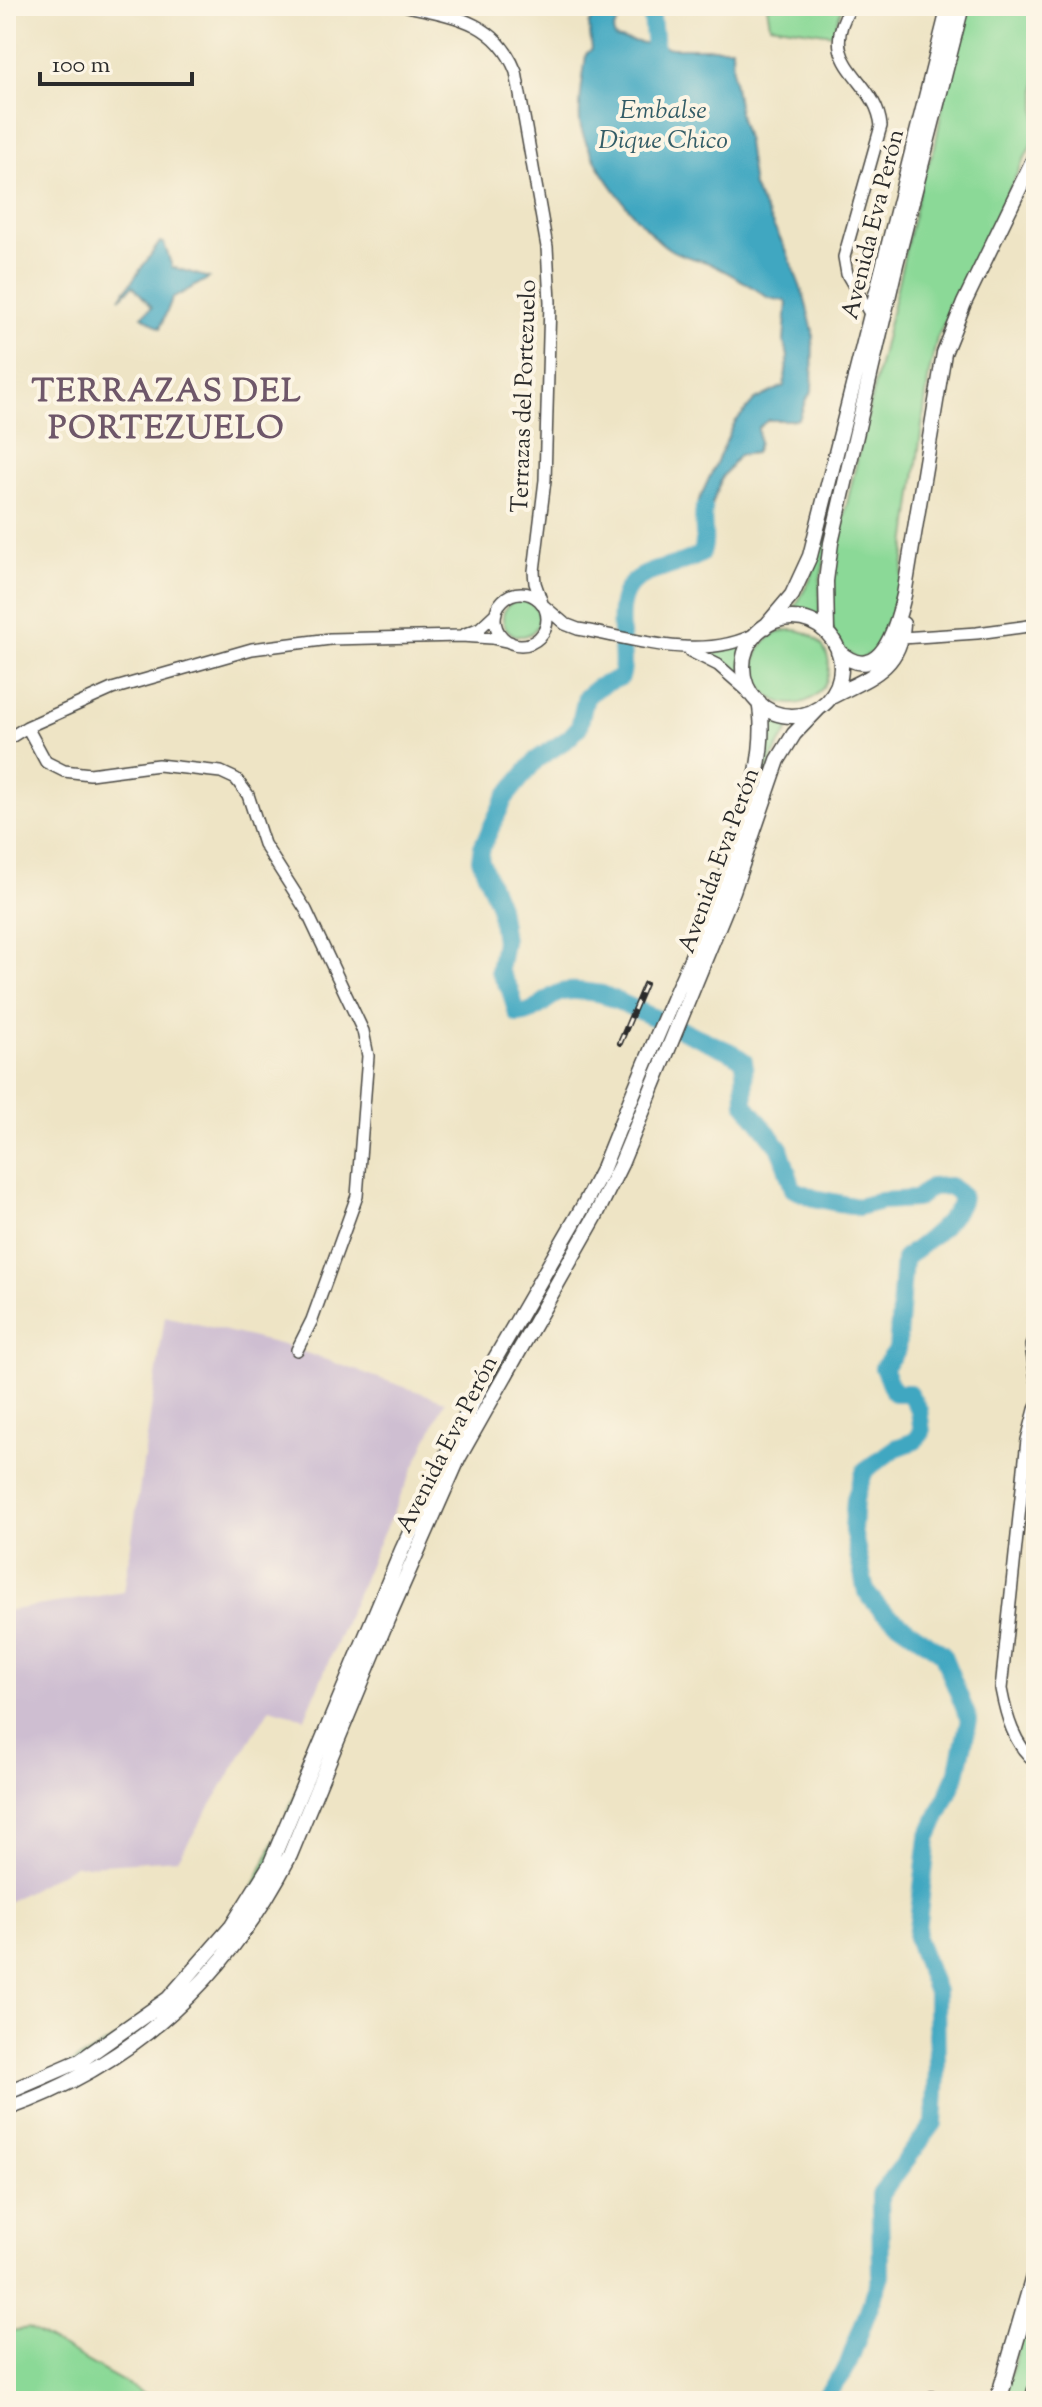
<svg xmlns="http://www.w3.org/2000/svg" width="1042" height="2407" viewBox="0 0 1042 2407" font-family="'Sorts Mill Goudy',serif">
	<rect width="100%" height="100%" fill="#fcf5e5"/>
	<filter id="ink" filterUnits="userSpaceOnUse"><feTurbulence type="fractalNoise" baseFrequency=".0125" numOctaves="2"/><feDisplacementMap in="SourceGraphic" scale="16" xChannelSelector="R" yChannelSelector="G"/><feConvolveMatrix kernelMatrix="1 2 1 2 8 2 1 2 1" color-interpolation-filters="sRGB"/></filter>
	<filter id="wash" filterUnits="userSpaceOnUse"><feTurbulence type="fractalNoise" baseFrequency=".006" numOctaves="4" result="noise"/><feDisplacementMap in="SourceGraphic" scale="32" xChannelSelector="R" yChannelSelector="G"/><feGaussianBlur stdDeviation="1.8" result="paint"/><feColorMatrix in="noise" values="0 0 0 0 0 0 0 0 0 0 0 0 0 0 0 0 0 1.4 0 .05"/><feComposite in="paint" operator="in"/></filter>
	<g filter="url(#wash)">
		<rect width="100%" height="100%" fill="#eee4c5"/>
		<path fill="#cebed1" d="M 165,1316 L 283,1345 L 445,1401 L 374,1553 L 305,1718 L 270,1708 L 178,1859 L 73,1866 L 6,1903 L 6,1611 L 124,1592 Z"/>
		<path fill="#8bd997" stroke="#5b8261" stroke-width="2" d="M 767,6 L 843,6 L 832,34 L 770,25 Z
			M 965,6 L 1036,6 L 1036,135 L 937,338 L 929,374 L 897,613 L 881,648 L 859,660 C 852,655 842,650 838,643 C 825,623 833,587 833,564 L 922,179 L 935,147 L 952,52 Z
			M 931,90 L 820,581 L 819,621 L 792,618 L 790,616 L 811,578 L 821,544 Z
			M503 618a18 18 0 1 1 36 0a18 18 0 1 1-36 0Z
			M755 667a37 37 0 1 1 74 0a37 37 0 1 1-74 0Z
			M 744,644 L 742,661 L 746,686 L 703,652 Z
			M 766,717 L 793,722 L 774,754 L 748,835 L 684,998 L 682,997 L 712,925 Z
			M 657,1054 L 659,1056 L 618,1159 L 596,1203 L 474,1414 L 285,1851 L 237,1931 L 186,1990 L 128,2037 L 69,2073 L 6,2099 L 130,2031 L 234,1930 L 414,1534 L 493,1376 L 595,1199 Z
			M 1036,2288 L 1036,2365 L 1026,2401 L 1003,2401 Z
			M 28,2328 L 157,2401 L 6,2401 L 6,2332 Z"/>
		<path fill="#41a7c1" stroke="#366976" stroke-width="2" d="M 600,6 L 625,6 L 613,31 L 615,38 L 672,48 L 732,48 L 733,74 L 740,118 L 747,142 L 753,187 L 786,250 L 804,296 L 813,331 L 812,392 L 806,399 L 800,417 L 796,420 L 768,420 L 758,428 L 759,443 L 755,453 L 739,455 L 722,477 L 702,532 L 697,518 L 699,500 L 735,422 L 755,400 L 784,386 L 788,356 L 784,342 L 787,302 C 780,298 771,301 764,295 C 755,288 719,267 706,262 C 694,258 683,257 671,250 C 643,233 583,155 580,122 C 578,100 584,76 586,54 L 592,49 L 589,25 Z
			M 160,242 L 164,243 L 172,267 L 209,278 L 172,299 L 160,328 L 142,316 L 152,307 L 133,286 L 120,298 Z"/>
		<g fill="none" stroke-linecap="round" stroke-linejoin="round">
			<path stroke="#41a7c1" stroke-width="18" d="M 651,6 L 657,70
				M 704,509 C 701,524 708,541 701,554 C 682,566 651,568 636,580 C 607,601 629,654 621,677 L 598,687 L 586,697 L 579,727 L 569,738 L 536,760 L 505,798 L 482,847 L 480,859 L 499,906 L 504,941 L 499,971 L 510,990 L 517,1014 C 536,1013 541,1002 557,994 C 569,988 589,992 602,994 L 733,1053 L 744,1061 L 745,1104 L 780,1148 L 793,1189 L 814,1198 L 858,1207 L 881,1201 L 916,1199 L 931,1187 L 950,1186 L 962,1195 C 961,1217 921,1245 904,1259 L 897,1350 L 883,1368 L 894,1393 L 909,1393 L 919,1410 L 922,1432 L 915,1441 L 896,1448 L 865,1470 L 855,1499 L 853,1530 L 866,1592 L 882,1611 L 942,1653 L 969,1720 L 957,1774 L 928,1838 L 916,1938 L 936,1992 L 937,2072 L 934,2123 L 880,2195 L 881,2276 L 847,2367 L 822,2401"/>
		</g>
	</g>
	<g filter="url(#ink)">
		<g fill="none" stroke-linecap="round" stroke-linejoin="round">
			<defs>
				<path id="minor" d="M 407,6 C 455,16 497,22 516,72 L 547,247 L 550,302 L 545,480 L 534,571 L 535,583 L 542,603
					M 851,6 C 814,66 876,76 881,126 L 844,257 L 847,274 L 872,317
					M495 619a26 26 0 1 1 52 0a26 26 0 1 1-52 0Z
					M 544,606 L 565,624 L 578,629 C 636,639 704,663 759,632
					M 465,634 L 480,628 L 496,613
					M 902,638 L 977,633 L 1036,625
					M 690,651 L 718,665 L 752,695
					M 27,727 L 46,762 L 64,771 L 90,774 L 158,765 L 221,772 L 236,779 L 248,795 L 264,844 L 306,910 L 363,1031 L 368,1056 L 357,1196 L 312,1320 L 297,1350
					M 6,740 L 27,727 L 112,689 L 252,649 L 330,639 L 461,636 L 492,638 L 510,642
					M 1036,1329 L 1031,1346 L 1036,1379
					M 1036,1406 L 1027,1440 L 1001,1689 C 1006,1715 1014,1746 1036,1762
					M 1036,2086 L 1036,2095
					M 932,2397 L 940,2401"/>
				<path id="major" d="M743 667a49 49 0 1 1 98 0a49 49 0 1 1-98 0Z
					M 765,627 L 792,595 L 810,556 L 949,6
					M 827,633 L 826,581 L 831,543 L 896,264 L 962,6
					M 838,651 C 880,689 897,625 904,595 L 944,353 L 964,303 L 1036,154
					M 831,697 C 867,678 900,670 903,624
					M 6,2093 L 80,2061 L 168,1999 L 232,1926 L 270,1865 L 402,1550 L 442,1464 L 492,1364 L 585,1203 L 603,1168 C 625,1113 647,1058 671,1004 C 703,930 776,781 759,702
					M 6,2109 C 135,2064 228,1976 290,1855 L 387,1620 L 459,1457 L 595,1217 L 621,1164 L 733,891 L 778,760 L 794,734 L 819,708"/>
				<path id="highway" d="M 998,2401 L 1036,2270
					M 1033,2401 L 1036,2390"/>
			</defs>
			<use href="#minor" stroke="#484742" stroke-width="14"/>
			<use href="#major" stroke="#484742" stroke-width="17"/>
			<use href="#highway" stroke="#484742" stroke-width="19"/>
			<use href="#minor" stroke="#fff" stroke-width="11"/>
			<use href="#major" stroke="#fff" stroke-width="14"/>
			<use href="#highway" stroke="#fff" stroke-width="16"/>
			<defs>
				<path id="rail" d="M 620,1043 L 645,984"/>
			</defs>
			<use href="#rail" stroke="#2b2b2b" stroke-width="6"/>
			<use href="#rail" stroke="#fcf5e5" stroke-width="3" stroke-dasharray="9" stroke-linecap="butt"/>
		</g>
	</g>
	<g text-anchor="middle" stroke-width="8" stroke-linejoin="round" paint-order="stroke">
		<g font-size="24" fill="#2b2b2b" stroke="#fcf5e5">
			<text transform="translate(872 224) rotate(-76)" y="8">Avenida Eva Perón</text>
			<text transform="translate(523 396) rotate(-88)" y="8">Terrazas del Portezuelo</text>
			<text transform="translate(718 860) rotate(-70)" y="8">Avenida Eva Perón</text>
			<text transform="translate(446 1444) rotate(-63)" y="8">Avenida Eva Perón</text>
		</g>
		<g font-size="26" font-style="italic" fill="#345d67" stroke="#fcf5e5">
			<text x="663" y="118">Embalse<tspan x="663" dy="30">Dique Chico</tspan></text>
		</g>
		<g font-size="32" font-weight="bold" letter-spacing="2" fill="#6e5769" stroke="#fcf5e5">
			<text x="167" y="401">TERRAZAS DEL<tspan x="167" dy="37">PORTEZUELO</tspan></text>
		</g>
	</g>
	<rect width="1042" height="2407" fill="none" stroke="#fcf5e5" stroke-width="32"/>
	<path d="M40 72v12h152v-12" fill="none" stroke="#2b2b2b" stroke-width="4"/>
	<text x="52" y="72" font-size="24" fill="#2b2b2b" stroke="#fcf5e5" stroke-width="6" paint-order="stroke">100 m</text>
</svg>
